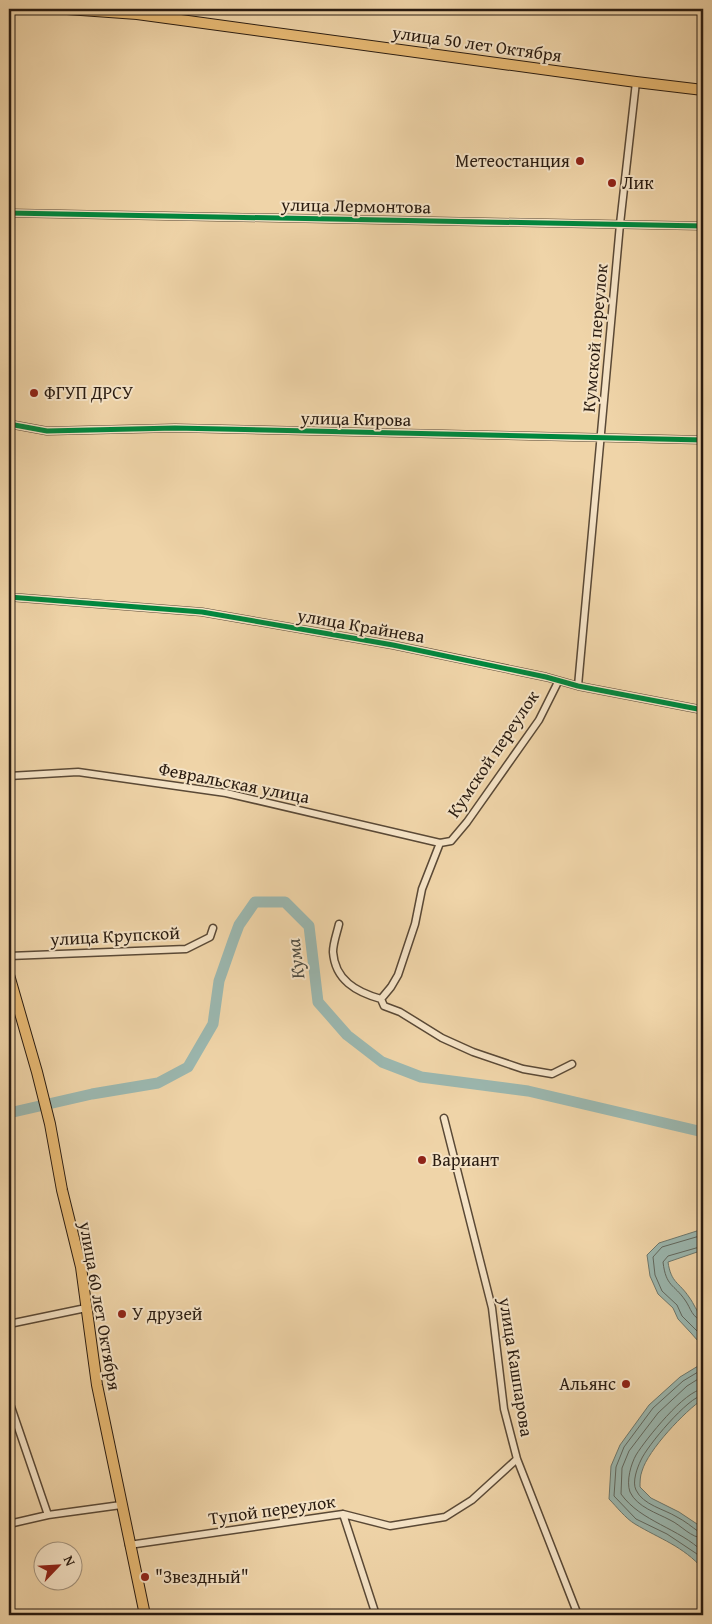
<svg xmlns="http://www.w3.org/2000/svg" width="712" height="1624" viewBox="0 0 712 1624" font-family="'Gentium Book Plus',serif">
	<rect width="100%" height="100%" fill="#efd4a8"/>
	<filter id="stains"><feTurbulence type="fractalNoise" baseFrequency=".004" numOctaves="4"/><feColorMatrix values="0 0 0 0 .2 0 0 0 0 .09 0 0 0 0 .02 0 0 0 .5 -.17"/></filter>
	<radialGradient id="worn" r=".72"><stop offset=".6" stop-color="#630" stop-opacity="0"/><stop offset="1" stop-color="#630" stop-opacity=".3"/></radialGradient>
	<path fill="#9bb7af" stroke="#6d796f" d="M 703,1229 L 703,1250 L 668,1262 C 671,1283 679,1282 689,1297 C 695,1305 695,1310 703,1317 L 703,1342 L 698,1341 L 691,1333 L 678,1319 L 673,1308 L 658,1294 L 650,1276 L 647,1255 L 659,1243 Z
		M 703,1363 L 703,1399 C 685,1411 648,1450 642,1471 C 640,1476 640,1482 640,1487 L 651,1498 L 679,1512 L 703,1528 L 703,1569 C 683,1546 660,1539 635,1524 C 625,1518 617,1507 609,1499 L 611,1466 L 620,1445 L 649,1405 L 680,1377 Z"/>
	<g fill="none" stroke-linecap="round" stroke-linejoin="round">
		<path stroke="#626960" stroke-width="1" d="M 703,1235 L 662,1247 L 653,1257 L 655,1275 L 662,1291 L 677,1305 L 682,1316 L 703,1337
			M 703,1246 L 668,1256 L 663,1262 C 666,1287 674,1284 685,1300 C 691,1308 692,1319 703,1320
			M 703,1369 L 683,1381 L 653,1408 L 624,1447 L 616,1467 L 614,1496 L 636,1519 L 667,1534 L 697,1554 L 703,1562
			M 703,1376 L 687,1386 L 658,1413 L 629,1451 L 622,1468 L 621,1494 C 641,1522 679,1528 703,1552
			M 703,1389 C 685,1390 646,1439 636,1455 C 631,1464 626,1481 630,1492 C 637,1507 657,1513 670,1520 C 681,1525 691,1538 703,1538
			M 703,1395 C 688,1397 647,1446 641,1460 C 637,1468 632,1482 636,1490 C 643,1505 664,1509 677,1517 C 685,1521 692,1527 699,1532 L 703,1532"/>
		<path stroke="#9bb7af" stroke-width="11" d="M 9,1113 L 92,1094 L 158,1083 L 188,1067 L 213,1024 L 219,981 L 233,941 L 239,925 L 255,902 L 285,902 L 309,926 L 318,1002 L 347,1035 L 382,1062 L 421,1077 L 528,1091 L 703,1132"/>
		<defs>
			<path id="minor" d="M 9,213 L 703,226
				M 9,424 L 47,431 L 175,428 L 703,440
				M 9,597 L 202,612 L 393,645 L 546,677 L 578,686 L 703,710
				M 578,686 L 620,224 L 636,82
				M 9,776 L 78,772 L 226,793 L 440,843 L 451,841 L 467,822 L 539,720 L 558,682
				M 339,924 C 337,933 333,943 333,952 C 335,980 356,992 381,999 L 384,1006 L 400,1012 L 442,1038 L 473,1052 L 523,1069 L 552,1074 L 572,1064
				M 9,956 L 186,949 L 210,937 L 213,928
				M 381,999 L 391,987 L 398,975 L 415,924 L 422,889 L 440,843
				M 444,1118 L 492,1308 L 504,1409 L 517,1459 L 578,1615
				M 9,1324 L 86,1308
				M 9,1401 L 48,1515
				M 343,1514 L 376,1615
				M 9,1524 L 48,1515 L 121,1505
				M 129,1545 L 343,1514 L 390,1526 L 445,1517 L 472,1500 L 517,1459"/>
			<path id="primary" d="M 9,975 L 37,1072 L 50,1124 L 62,1190 L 81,1267 L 97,1385 L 145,1615"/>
			<path id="trunk" d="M 67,9 L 137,14 L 636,82 L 703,90"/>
		</defs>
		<use href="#minor" stroke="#5a4936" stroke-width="9"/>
		<use href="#primary" stroke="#291b10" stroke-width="12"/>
		<use href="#trunk" stroke="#291b10" stroke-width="12"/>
		<use href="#minor" stroke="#f5e3c6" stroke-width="6"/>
		<use href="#primary" stroke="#e8ba74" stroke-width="10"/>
		<use href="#trunk" stroke="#e8ba74" stroke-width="10"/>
		<defs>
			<path id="cycleway" d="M 9,213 L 703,226
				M 9,424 L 47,431 L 175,428 L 703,440
				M 9,597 L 202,612 L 393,645 L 546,677 L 578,686 L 703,710"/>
		</defs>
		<use href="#cycleway" stroke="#f5e3c6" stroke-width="8"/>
		<use href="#cycleway" stroke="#00873e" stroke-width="5"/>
	</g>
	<g fill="#8f2418" stroke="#f5e3c6" stroke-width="2">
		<circle cx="580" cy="161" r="5"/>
		<circle cx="612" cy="183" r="5"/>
		<circle cx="34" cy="393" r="5"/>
		<circle cx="422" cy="1160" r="5"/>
		<circle cx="122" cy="1314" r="5"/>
		<circle cx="626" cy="1384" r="5"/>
		<circle cx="145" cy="1577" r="5"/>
	</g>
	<g text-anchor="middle" stroke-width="4" stroke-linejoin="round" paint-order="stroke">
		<g font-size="18" fill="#291b10" stroke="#f5e3c6">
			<text transform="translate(477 44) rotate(8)" y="6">улица 50 лет Октября</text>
			<text transform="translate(356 206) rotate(1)" y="6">улица Лермонтова</text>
			<text transform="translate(595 338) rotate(-85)" y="6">Кумской переулок</text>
			<text transform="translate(356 419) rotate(1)" y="6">улица Кирова</text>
			<text transform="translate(361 626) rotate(10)" y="6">улица Крайнева</text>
			<text transform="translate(493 754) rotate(-56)" y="6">Кумской переулок</text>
			<text transform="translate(234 783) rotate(11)" y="6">Февральская улица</text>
			<text transform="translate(115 936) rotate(-3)" y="6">улица Крупской</text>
			<text transform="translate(100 1306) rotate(80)" y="6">улица 60 лет Октября</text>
			<text transform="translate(516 1367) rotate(81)" y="6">улица Кашпарова</text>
			<text transform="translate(272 1510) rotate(-8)" y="6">Тупой переулок</text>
		</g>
		<g font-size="18" fill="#291b10" stroke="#f5e3c6" text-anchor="start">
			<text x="570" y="167" text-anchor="end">Метеостанция</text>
			<text x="622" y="189">Лик</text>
			<text x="44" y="399">ФГУП ДРСУ</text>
			<text x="432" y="1166">Вариант</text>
			<text x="132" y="1320">У друзей</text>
			<text x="616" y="1390" text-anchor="end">Альянс</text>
			<text x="155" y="1583">"Звездный"</text>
		</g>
		<g font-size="19" font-style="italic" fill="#4b4a40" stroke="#f5e3c6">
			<text transform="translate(295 959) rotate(-97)" y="7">Кума</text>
		</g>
	</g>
	<rect width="712" height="1624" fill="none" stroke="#efd4a8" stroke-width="30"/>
	<rect x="10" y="10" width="692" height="1604" fill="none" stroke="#291b10" stroke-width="2.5"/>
	<rect x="15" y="15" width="682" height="1594" fill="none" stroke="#291b10"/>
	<g transform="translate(58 1566) rotate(65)"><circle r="24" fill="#f5e3c6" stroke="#a3937d"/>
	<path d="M0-4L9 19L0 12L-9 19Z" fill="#8f2418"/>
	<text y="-8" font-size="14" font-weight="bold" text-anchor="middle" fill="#291b10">N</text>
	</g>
	<rect width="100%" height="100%" filter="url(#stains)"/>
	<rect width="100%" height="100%" fill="url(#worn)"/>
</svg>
